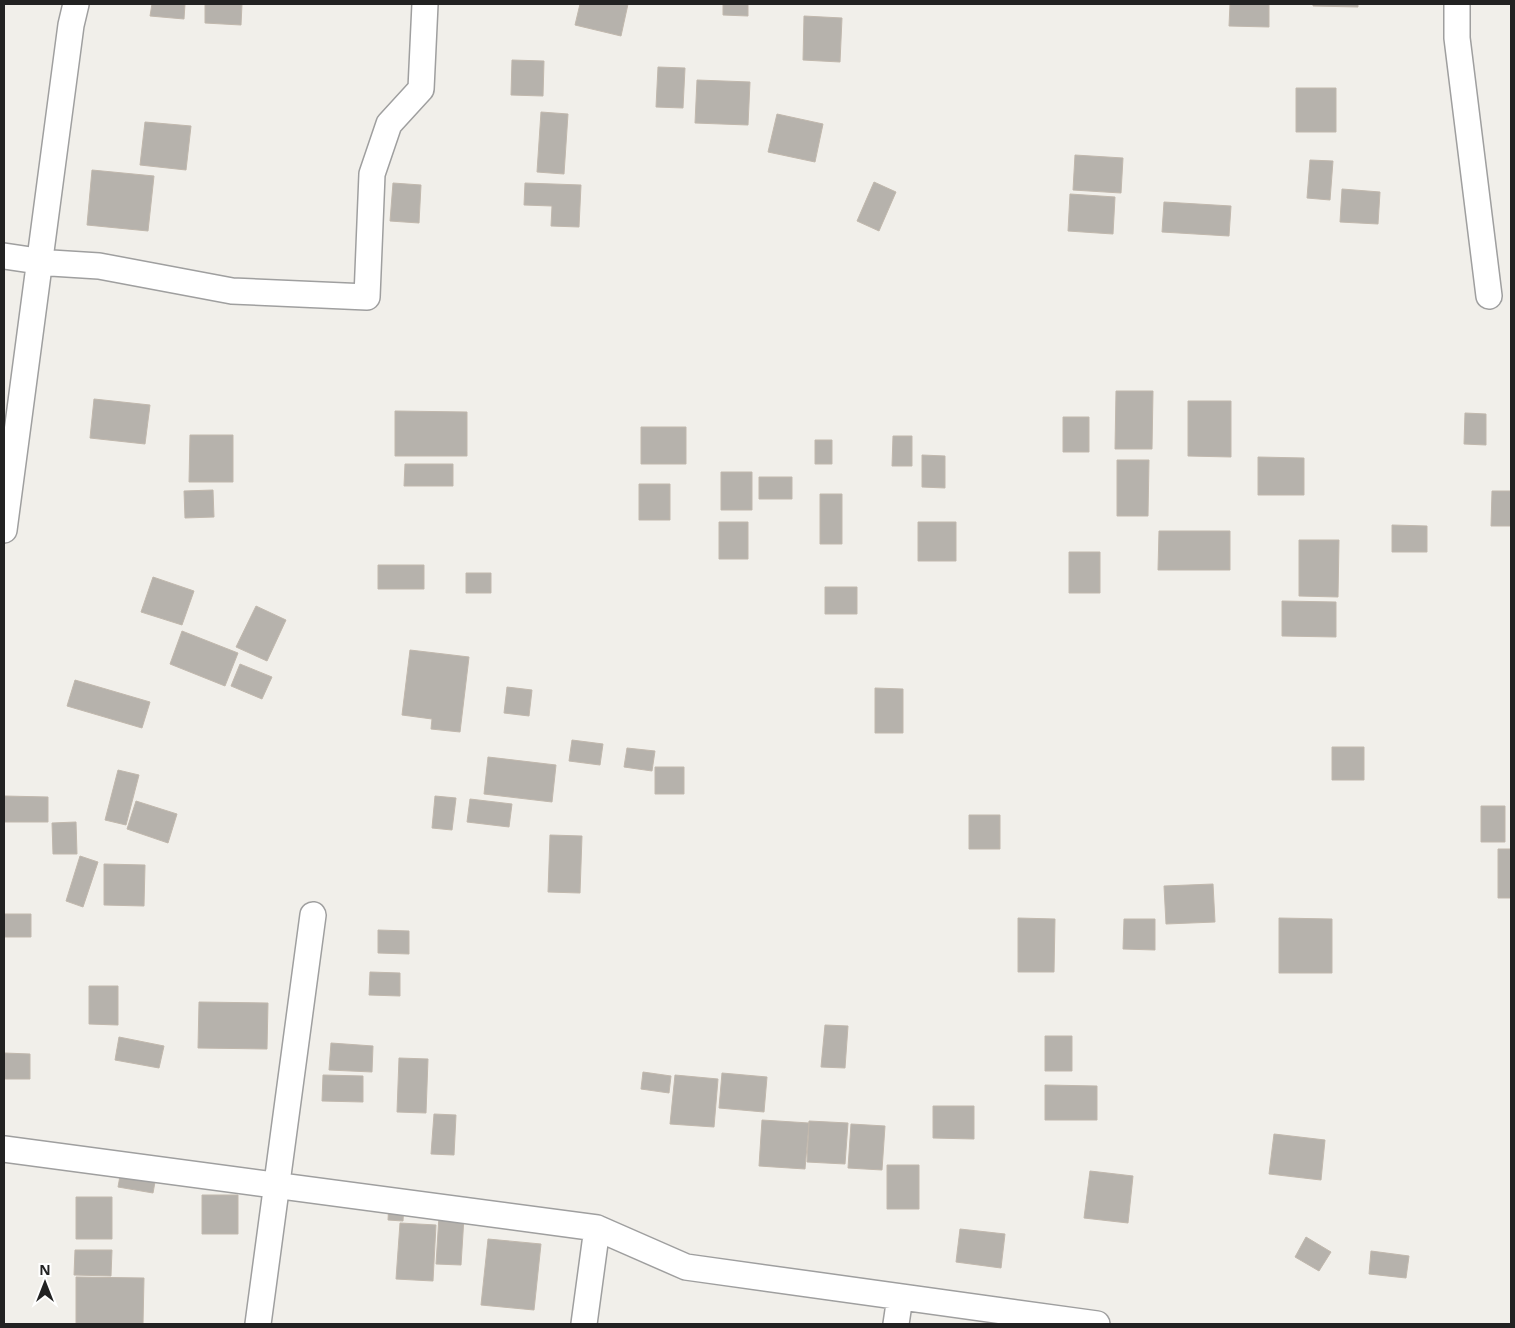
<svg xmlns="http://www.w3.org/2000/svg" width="1515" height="1328" viewBox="0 0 1515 1328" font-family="'Noto Sans',sans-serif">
	<rect width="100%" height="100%" fill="#f1efea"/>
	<path fill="#b6b2ac" stroke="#c1b8ad" d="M 152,4 L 185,4 L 184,19 L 150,16 Z
		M 205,4 L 242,4 L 241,25 L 205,23 Z
		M 580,4 L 628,4 L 621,36 L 575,25 Z
		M 723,4 L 748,4 L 748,16 L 723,15 Z
		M 1230,4 L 1269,4 L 1269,27 L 1229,26 Z
		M 1313,4 L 1358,4 L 1358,7 L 1313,6 Z
		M 804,16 L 842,18 L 840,62 L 803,60 Z
		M 512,60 L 544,61 L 543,96 L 511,95 Z
		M 658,67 L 685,68 L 683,108 L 656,107 Z
		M 697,80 L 750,82 L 748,125 L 695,123 Z
		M 1296,88 L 1336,88 L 1336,132 L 1296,132 Z
		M 541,112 L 568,114 L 564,174 L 537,172 Z
		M 777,114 L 823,124 L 815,162 L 768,152 Z
		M 145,122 L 191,126 L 186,170 L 140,165 Z
		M 1075,155 L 1123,158 L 1121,193 L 1073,190 Z
		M 1310,160 L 1333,161 L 1330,200 L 1307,198 Z
		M 92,170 L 154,176 L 148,231 L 87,225 Z
		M 874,182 L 896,192 L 879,231 L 857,221 Z
		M 393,183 L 421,185 L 419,223 L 390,221 Z
		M 525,183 L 581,185 L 579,227 L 551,226 L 552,206 L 524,205 Z
		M 1342,189 L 1380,192 L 1378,224 L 1340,222 Z
		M 1070,194 L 1115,197 L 1113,234 L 1068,231 Z
		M 1164,202 L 1231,206 L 1229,236 L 1162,232 Z
		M 1116,391 L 1153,391 L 1152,449 L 1115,449 Z
		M 94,399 L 150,405 L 145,444 L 90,438 Z
		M 1188,401 L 1231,401 L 1231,457 L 1188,456 Z
		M 395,411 L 467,412 L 467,456 L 395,456 Z
		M 1465,413 L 1486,414 L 1486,445 L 1464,444 Z
		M 1063,417 L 1089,417 L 1089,452 L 1063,452 Z
		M 641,427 L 686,427 L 686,464 L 641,464 Z
		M 190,435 L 233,435 L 233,482 L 189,482 Z
		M 893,436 L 912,436 L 912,466 L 892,466 Z
		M 815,440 L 832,440 L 832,464 L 815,464 Z
		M 922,455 L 945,456 L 945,488 L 922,487 Z
		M 1258,457 L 1304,458 L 1304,495 L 1258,495 Z
		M 1117,460 L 1149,460 L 1148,516 L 1117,516 Z
		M 405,464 L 453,464 L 453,486 L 404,486 Z
		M 721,472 L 752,472 L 752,510 L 721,510 Z
		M 759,477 L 792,477 L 792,499 L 759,499 Z
		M 639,484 L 670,484 L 670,520 L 639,520 Z
		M 213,490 L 214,517 L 185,518 L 184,491 Z
		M 1492,491 L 1511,491 L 1511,526 L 1491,526 Z
		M 820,494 L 842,494 L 842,544 L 820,544 Z
		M 719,522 L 748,522 L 748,559 L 719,559 Z
		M 918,522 L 956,522 L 956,561 L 918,561 Z
		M 1392,525 L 1427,526 L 1427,552 L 1392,552 Z
		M 1159,531 L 1230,531 L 1230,570 L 1158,570 Z
		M 1299,540 L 1339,540 L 1338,597 L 1299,596 Z
		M 1069,552 L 1100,552 L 1100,593 L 1069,593 Z
		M 378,565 L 424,565 L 424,589 L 378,589 Z
		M 466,573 L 491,573 L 491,593 L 466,593 Z
		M 153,577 L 194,591 L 182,625 L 141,612 Z
		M 825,587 L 857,587 L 857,614 L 825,614 Z
		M 1282,601 L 1336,602 L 1336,637 L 1282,636 Z
		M 256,606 L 286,620 L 267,661 L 236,647 Z
		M 182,631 L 238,653 L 225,686 L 170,664 Z
		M 410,650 L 469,657 L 460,732 L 431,729 L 432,719 L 402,715 Z
		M 240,664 L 272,677 L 262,699 L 231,686 Z
		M 75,680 L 150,702 L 142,728 L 67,706 Z
		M 507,687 L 532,690 L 529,716 L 504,713 Z
		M 875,688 L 903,689 L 903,733 L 875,733 Z
		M 572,740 L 603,744 L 600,765 L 569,761 Z
		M 1332,747 L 1364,747 L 1364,780 L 1332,780 Z
		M 627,748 L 655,751 L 652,771 L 624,767 Z
		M 488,757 L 556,765 L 552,802 L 484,794 Z
		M 655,767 L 684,767 L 684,794 L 655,794 Z
		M 118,770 L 139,775 L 126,825 L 105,820 Z
		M 4,796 L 48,797 L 48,822 L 4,822 Z
		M 435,796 L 456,798 L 452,830 L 432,828 Z
		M 470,799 L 512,804 L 509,827 L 467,822 Z
		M 136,801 L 177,814 L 168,843 L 127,829 Z
		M 1481,806 L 1505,806 L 1505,842 L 1481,842 Z
		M 969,815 L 1000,815 L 1000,849 L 969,849 Z
		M 76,822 L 77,854 L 53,854 L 52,823 Z
		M 550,835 L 582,836 L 580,893 L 548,892 Z
		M 1498,849 L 1511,849 L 1511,898 L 1498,898 Z
		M 80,856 L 98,862 L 83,907 L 66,901 Z
		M 104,864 L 145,865 L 144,906 L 104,905 Z
		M 1213,884 L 1215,922 L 1166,924 L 1164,886 Z
		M 4,914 L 31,914 L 31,937 L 4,937 Z
		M 1018,918 L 1055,919 L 1054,972 L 1018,972 Z
		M 1279,918 L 1332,919 L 1332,973 L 1279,973 Z
		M 1124,919 L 1155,919 L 1155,950 L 1123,949 Z
		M 378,930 L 409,931 L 409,954 L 378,953 Z
		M 370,972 L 400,973 L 400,996 L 369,995 Z
		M 89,986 L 118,986 L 118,1025 L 89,1024 Z
		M 199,1002 L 268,1003 L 267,1049 L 198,1048 Z
		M 825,1025 L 848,1026 L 845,1068 L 821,1067 Z
		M 1045,1036 L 1072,1036 L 1072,1071 L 1045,1071 Z
		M 119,1037 L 164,1046 L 159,1068 L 115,1060 Z
		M 331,1043 L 373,1046 L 372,1072 L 329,1070 Z
		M 4,1053 L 30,1054 L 30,1079 L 4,1079 Z
		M 399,1058 L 428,1059 L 426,1113 L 397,1112 Z
		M 643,1072 L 671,1076 L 669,1093 L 641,1089 Z
		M 722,1073 L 767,1077 L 764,1112 L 719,1108 Z
		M 323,1075 L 363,1076 L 363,1102 L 322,1101 Z
		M 675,1075 L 718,1079 L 714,1127 L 670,1124 Z
		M 1045,1085 L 1097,1086 L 1097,1120 L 1045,1120 Z
		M 933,1106 L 974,1106 L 974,1139 L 933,1138 Z
		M 434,1114 L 456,1115 L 454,1155 L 431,1154 Z
		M 762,1120 L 809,1123 L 805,1169 L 759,1166 Z
		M 809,1121 L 848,1123 L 845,1164 L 807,1162 Z
		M 851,1124 L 885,1126 L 882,1170 L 848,1168 Z
		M 1274,1134 L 1325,1140 L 1321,1180 L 1269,1174 Z
		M 122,1165 L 157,1171 L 153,1193 L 118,1187 Z
		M 887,1165 L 919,1165 L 919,1209 L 887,1209 Z
		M 1090,1171 L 1133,1176 L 1128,1223 L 1084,1218 Z
		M 202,1195 L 238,1195 L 238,1234 L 202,1234 Z
		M 76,1197 L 112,1197 L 112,1239 L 76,1239 Z
		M 389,1202 L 404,1203 L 403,1221 L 388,1220 Z
		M 439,1216 L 464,1217 L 461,1265 L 436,1264 Z
		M 400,1223 L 436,1225 L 433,1281 L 396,1279 Z
		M 960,1229 L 1005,1234 L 1001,1268 L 956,1262 Z
		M 1306,1237 L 1331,1252 L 1319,1271 L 1295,1257 Z
		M 488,1239 L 541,1244 L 534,1310 L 481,1305 Z
		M 75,1250 L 112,1250 L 111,1276 L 74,1275 Z
		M 1371,1251 L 1409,1256 L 1406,1278 L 1369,1274 Z
		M 76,1277 L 144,1278 L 143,1324 L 76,1324 Z"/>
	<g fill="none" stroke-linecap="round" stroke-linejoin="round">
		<defs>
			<path id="street" d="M 1457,4 L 1457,38 L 1489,296
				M 4,256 L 51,263 L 99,266 L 232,291 L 367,297 L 372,174 L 389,124 L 421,89 L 425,4
				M 4,530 L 71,25 L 76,4
				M 4,1149 L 597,1228 L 686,1267 L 1097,1324
				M 258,1324 L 313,915
				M 584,1324 L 597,1228
				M 896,1324 L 900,1297"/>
		</defs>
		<use href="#street" stroke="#9f9f9f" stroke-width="28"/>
		<use href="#street" stroke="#fff" stroke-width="25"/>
	</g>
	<rect width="1515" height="1328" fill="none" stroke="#222222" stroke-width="10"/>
	<g transform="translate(45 1283)" stroke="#ffffff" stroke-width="4" paint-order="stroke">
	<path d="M0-4L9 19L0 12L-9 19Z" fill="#222222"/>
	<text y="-8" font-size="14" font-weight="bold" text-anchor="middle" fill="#222222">N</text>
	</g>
</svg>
